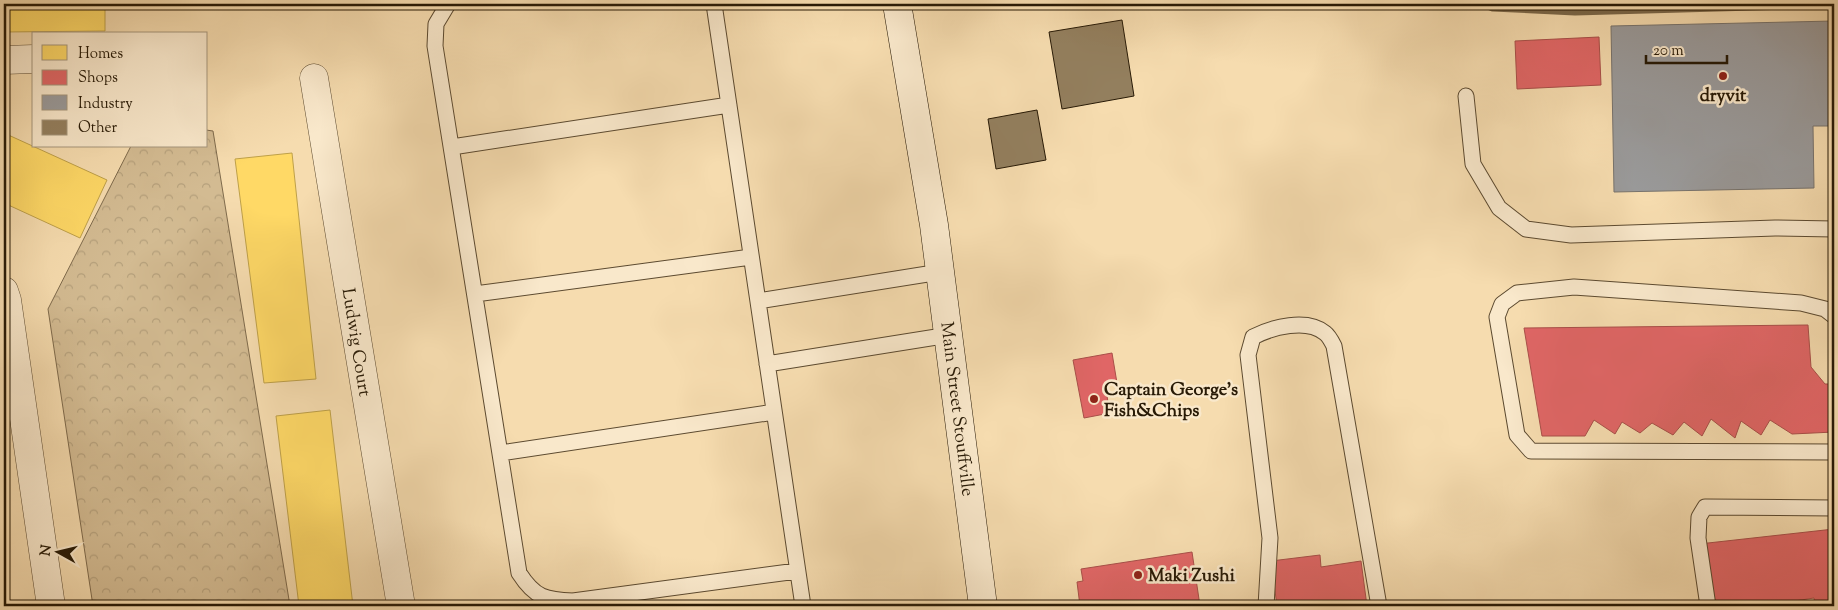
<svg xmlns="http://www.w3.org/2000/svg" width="1838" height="610" viewBox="0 0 1838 610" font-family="'Sorts Mill Goudy',serif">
	<defs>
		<pattern id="park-crowns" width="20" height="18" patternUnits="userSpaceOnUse" patternTransform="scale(1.25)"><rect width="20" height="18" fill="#d3bb92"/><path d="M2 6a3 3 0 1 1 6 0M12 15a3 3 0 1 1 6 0" fill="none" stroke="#b5a07c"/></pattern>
	</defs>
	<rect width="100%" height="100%" fill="#f6dcaf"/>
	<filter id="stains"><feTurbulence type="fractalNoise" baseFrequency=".004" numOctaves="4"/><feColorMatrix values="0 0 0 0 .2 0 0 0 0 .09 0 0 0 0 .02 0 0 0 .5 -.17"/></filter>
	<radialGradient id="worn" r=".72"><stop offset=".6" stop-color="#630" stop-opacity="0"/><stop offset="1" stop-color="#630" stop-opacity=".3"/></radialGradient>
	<path fill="url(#park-crowns)" stroke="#7e6a4c" d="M 206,130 L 213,131 L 290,606 L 93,606 L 48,309 L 131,146 L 206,146 Z"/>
	<path fill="#ffd966" stroke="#bea049" d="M 4,4 L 105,4 L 105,31 L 4,32 Z
		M 114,4 L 293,4 L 114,6 Z
		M 4,133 L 107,180 L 80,238 L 4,203 Z
		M 292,153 L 316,379 L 264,383 L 235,159 Z
		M 330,410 L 353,606 L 299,606 L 276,416 Z"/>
	<path fill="#e06666" stroke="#a94f49" d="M 1599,37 L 1601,85 L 1517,89 L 1515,41 Z
		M 1808,325 L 1811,367 L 1825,384 L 1834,384 L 1834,432 L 1792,434 L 1770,420 L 1761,435 L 1741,421 L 1735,438 L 1711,419 L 1702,436 L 1684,422 L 1673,435 L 1652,423 L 1640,433 L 1622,422 L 1615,434 L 1594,420 L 1585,436 L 1542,436 L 1524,328 Z
		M 1112,353 L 1117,383 L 1105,385 L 1110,413 L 1084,418 L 1073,360 Z
		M 1834,529 L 1834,606 L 1815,606 L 1814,598 L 1762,606 L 1708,606 L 1699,544 Z
		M 1192,552 L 1200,606 L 1080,606 L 1077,582 L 1083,581 L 1081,569 Z
		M 1320,555 L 1321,567 L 1361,561 L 1367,606 L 1277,606 L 1271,561 Z"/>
	<path fill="#999" stroke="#77736d" d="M 1834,21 L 1834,126 L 1813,126 L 1814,188 L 1614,192 L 1611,26 Z"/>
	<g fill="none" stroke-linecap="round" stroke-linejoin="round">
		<path stroke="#7a6749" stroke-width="9" d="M 1486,4 L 1493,7 L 1575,11 L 1822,4"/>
	</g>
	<path fill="#937f5e" stroke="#281a06" d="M 1122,20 L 1134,96 L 1062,109 L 1049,32 Z
		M 1037,110 L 1046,160 L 996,169 L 988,119 Z"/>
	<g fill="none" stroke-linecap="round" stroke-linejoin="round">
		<defs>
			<path id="lane" d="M 448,4 L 436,24 L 435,46 L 519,573 C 535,598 546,600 573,601 L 797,571
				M 714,4 L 803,606
				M 1466,96 L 1473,164 L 1499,208 L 1526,229 L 1571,235 L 1775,228 L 1834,229
				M 452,147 L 729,105
				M 475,294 L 751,257
				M 758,301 L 940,272
				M 1834,316 L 1825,309 L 1801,303 L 1574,287 L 1517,293 L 1502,304 L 1497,317 L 1517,435 L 1531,451 L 1834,452
				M 767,364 L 949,335
				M 500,453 L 774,412
				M 1266,606 L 1270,538 L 1248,355 L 1253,337 C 1272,327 1307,318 1325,333 C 1329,336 1332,342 1334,346 L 1379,606
				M 1708,606 L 1698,538 L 1699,517 L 1705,507 L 1834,508"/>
			<path id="street" d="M 4,60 L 34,59
				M 314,78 L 401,606
				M 4,291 L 7,300 L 51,606"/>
			<path id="secondary" d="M 897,4 L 934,225 L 983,606"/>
		</defs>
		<use href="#lane" stroke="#5c4a30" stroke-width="17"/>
		<use href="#street" stroke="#5c4a30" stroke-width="29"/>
		<use href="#secondary" stroke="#281a06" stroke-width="29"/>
		<use href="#lane" stroke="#f9e8cb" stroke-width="15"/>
		<use href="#street" stroke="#f9e8cb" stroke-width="28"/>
		<use href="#secondary" stroke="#f9e8cb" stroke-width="28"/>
	</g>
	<g fill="#8f2418" stroke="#f9e8cb" stroke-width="2">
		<circle cx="1723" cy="76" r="5"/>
		<circle cx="1094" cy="399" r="5"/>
		<circle cx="1138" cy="575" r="5"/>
	</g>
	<g text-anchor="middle" stroke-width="5" stroke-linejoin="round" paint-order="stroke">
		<g font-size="18" font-weight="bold" fill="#281a06" stroke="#f9e8cb" text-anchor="start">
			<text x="1723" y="101" text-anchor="middle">dryvit</text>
			<text x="1104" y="395">Captain George's<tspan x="1104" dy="21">Fish&amp;Chips</tspan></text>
			<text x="1148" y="581">Maki Zushi</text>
		</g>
		<g font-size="18" fill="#281a06" stroke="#f9e8cb">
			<text transform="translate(357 342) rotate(81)" y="6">Ludwig Court</text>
			<text transform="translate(958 409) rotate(83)" y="6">Main Street Stouffville</text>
		</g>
	</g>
	<rect width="1838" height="610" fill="none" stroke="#f6dcaf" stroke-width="20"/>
	<rect x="5" y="5" width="1828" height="600" fill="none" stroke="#281a06" stroke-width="2.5"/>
	<rect x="10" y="10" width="1818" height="590" fill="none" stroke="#281a06"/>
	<rect x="32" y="32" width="175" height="115" fill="#f9e8cb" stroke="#a5967c"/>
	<rect x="42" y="45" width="25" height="15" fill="#ffd966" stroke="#a5967c"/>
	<text x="78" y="58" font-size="15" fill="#281a06">Homes</text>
	<rect x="42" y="70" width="25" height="15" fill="#e06666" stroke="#a5967c"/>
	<text x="78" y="82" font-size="15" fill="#281a06">Shops</text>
	<rect x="42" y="95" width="25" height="15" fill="#999999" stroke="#a5967c"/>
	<text x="78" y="108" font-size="15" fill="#281a06">Industry</text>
	<rect x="42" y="120" width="25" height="15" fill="#937f5e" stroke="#a5967c"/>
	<text x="78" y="132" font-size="15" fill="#281a06">Other</text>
	<g transform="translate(58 552) rotate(278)" stroke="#f9e8cb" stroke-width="4" paint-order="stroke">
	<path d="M0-4L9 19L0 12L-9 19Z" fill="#281a06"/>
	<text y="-8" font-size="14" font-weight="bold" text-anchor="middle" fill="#281a06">N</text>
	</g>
	<path d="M1646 55v8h81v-8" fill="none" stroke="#281a06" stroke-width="2.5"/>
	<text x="1653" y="55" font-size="15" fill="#281a06" stroke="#f9e8cb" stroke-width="4" paint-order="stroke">20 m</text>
	<rect width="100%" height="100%" filter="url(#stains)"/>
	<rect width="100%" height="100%" fill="url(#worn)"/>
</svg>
